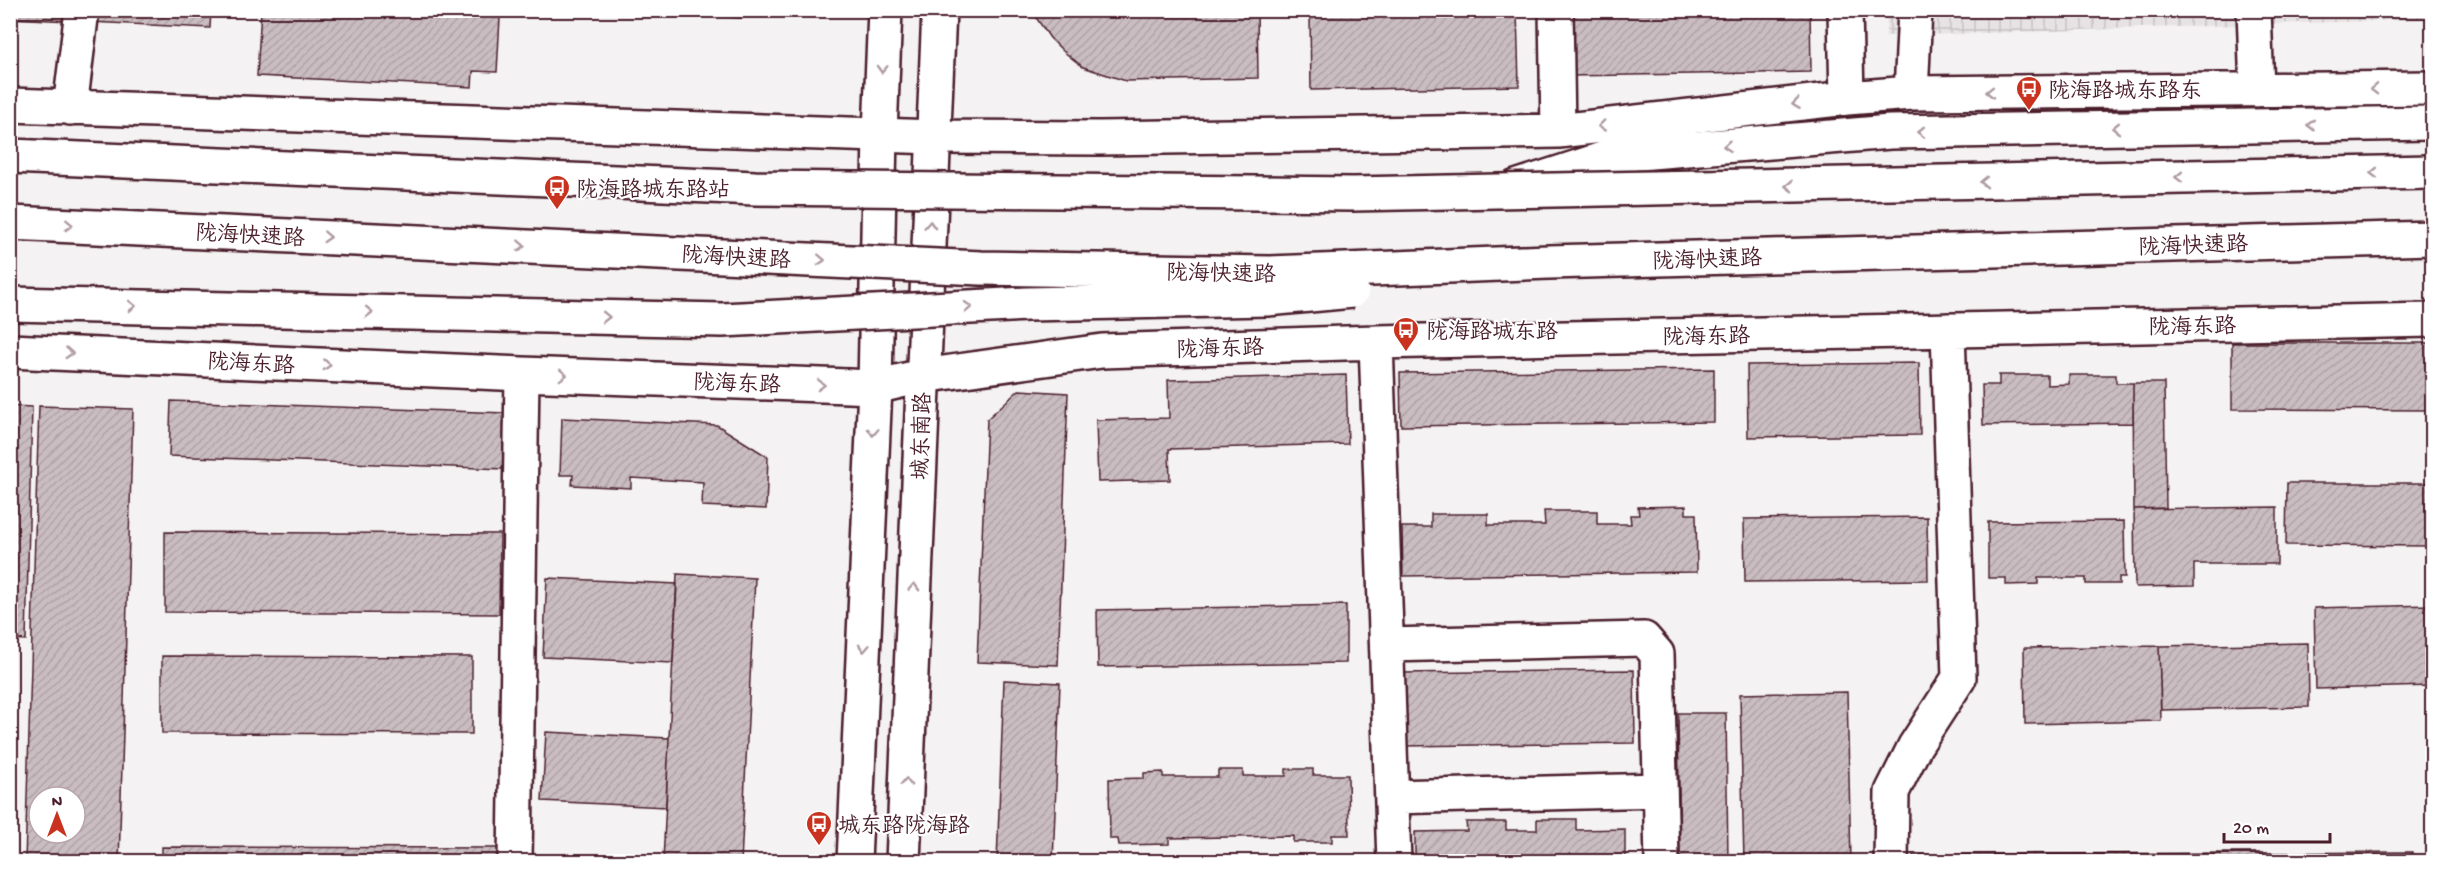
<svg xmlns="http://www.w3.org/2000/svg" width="2443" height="872" viewBox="0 0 2443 872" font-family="'Gochi Hand','LXGW WenKai TC',sans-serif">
	<defs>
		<pattern id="industrial-grid" width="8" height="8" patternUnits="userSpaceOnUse" patternTransform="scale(1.5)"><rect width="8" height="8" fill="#e7e2e3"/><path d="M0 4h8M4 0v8" fill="none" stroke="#c8c1c3"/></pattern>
		<pattern id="building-hatch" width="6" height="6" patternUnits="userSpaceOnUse" patternTransform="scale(1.5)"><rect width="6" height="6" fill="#cabdc1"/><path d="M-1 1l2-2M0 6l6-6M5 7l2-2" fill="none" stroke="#afa2a6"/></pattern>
	</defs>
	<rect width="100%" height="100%" fill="#f4f2f2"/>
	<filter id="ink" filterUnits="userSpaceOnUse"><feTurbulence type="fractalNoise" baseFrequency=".0167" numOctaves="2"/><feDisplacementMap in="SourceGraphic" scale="12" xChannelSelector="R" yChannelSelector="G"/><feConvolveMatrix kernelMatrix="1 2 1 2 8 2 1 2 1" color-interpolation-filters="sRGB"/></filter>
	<g filter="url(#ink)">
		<path fill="url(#industrial-grid)" d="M 1887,10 L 2432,11 L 2432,19 L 1886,36 Z"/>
		<path fill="url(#building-hatch)" stroke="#4a1f2b" stroke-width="1.5" fill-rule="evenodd" d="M 10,10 L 211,10 L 210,28 L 10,18 Z
			M 261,10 L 359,10 L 500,18 L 497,72 L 473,71 L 472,87 L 257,76 Z
			M 417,10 L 464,10 L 463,16 L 417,13 Z
			M 711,10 L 762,10 L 743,18 L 727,17 Z
			M 1031,10 L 1257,10 L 1258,78 L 1126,81 L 1083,67 L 1063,51 L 1050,38 Z
			M 1358,10 L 1517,11 L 1519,86 L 1311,90 L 1310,15 L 1358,13 Z
			M 1567,10 L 1810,10 L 1811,72 L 1568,76 Z
			M 2232,343 L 2432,343 L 2432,410 L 2232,409 Z
			M 1919,363 L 1920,435 L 1748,437 L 1747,365 Z
			M 1714,369 L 1714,422 L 1401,426 L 1400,373 Z
			M 1346,375 L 1348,444 L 1169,449 L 1170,480 L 1098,482 L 1096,420 L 1169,418 L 1168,380 Z
			M 1999,375 L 2047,375 L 2047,385 L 2069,384 L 2069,375 L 2116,375 L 2116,383 L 2133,383 L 2133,423 L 1983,425 L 1982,385 L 1999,385 Z
			M 2133,383 L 2164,383 L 2166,508 L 2134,509 Z
			M 1019,390 L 1068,393 L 1058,665 L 977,662 L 987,419 Z
			M 171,401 L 506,413 L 504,469 L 169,456 Z
			M 10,406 L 32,407 L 26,640 L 10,639 Z
			M 39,406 L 133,409 L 119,862 L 25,862 ZM 39,797 L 75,797 L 75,833 L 39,833 Z
			M 562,418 L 717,425 L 768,457 L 766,509 L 702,506 L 703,482 L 631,478 L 631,488 L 572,485 L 573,475 L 560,475 Z
			M 2287,483 L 2432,483 L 2432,546 L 2286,545 Z
			M 1686,506 L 1686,514 L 1696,514 L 1697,572 L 1403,576 L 1402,527 L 1431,527 L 1431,514 L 1488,514 L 1488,525 L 1545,525 L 1544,511 L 1597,511 L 1597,524 L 1631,524 L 1630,515 L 1639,515 L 1638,507 Z
			M 2277,507 L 2277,564 L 2194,564 L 2194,586 L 2135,587 L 2134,509 Z
			M 1927,517 L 1928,580 L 1745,582 L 1744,519 Z
			M 2124,521 L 2125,577 L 2119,577 L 2119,584 L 2086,584 L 2086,578 L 2038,578 L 2038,584 L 2006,585 L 2006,578 L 1988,578 L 1988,522 Z
			M 165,532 L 500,534 L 499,614 L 165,612 Z
			M 677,574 L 755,578 L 741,862 L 663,862 Z
			M 547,578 L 677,584 L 673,663 L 543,657 Z
			M 1346,605 L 1346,663 L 1098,667 L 1097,610 Z
			M 2432,605 L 2432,686 L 2316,689 L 2314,608 Z
			M 2308,643 L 2309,707 L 2161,710 L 2159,646 Z
			M 2159,646 L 2161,721 L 2025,724 L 2024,648 Z
			M 162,656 L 472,657 L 472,734 L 162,733 Z
			M 1634,670 L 1635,743 L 1403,746 L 1402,673 Z
			M 1004,680 L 1060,683 L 1053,862 L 997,862 Z
			M 1847,692 L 1851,862 L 1744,862 L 1740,694 Z
			M 1678,713 L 1726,713 L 1728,862 L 1680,862 Z
			M 546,732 L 669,738 L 666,807 L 542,801 Z
			M 1286,769 L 1313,769 L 1313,775 L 1348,775 L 1349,835 L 1332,835 L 1332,842 L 1293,842 L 1293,836 L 1169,838 L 1169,844 L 1119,845 L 1118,839 L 1110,839 L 1109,779 L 1144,778 L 1144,773 L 1163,772 L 1163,777 L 1218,777 L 1218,770 L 1243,770 L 1243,776 L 1286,776 Z
			M 1537,819 L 1576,819 L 1576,830 L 1625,829 L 1625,862 L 1415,862 L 1415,832 L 1467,831 L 1466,822 L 1506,822 L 1506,830 L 1537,830 Z
			M 162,847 L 499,848 L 499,862 L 162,862 Z
			M 2412,852 L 2412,862 L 1913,862 L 1913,855 Z"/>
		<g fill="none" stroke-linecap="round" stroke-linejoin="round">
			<defs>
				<path id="minor" d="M 1556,10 L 1558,131
					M 1845,10 L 1847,98
					M 2254,10 L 2257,90
					M 1911,93 L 1915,10
					M 10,105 L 935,137 L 1100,138 L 1558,131 L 1847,98 L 1911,93 L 2432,88
					M 70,108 L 82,10
					M 1376,342 L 1394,862
					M 10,351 L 522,374 L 875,387 L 922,376 L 1102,351 L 1376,342 L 2432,320
					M 1387,645 L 1644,639 L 1657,654 L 1662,862
					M 1392,797 L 1660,790
					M 515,862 L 522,374
					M 1891,862 L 1892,792 L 1915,746 L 1959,678 L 1948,330"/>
				<path id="major" d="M 854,862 L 875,387 L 880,133 L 885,10
					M 903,862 L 939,10"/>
				<path id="highway" d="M 1516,187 L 1615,155 L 1890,132 L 2432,123"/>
			</defs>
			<use href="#minor" stroke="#4a1f2b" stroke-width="38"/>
			<use href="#major" stroke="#4a1f2b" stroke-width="38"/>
			<use href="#highway" stroke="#4a1f2b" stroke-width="38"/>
			<use href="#minor" stroke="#fff" stroke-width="33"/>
			<use href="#major" stroke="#fff" stroke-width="33"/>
			<use href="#highway" stroke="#fff" stroke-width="33"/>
			<defs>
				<path id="highway-bridge" d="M 10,156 L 755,188 L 1353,194 L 2432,172
					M 10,223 L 981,268 L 1270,273 L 1549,262 L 2432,238
					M 10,304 L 722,320 L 1027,304 L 1267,299 L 1352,291"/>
			</defs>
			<use href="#highway-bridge" stroke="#4a1f2b" stroke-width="38" stroke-linecap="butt"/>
			<use href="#highway-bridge" stroke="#fff" stroke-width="33"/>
		</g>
		<defs><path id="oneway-chevron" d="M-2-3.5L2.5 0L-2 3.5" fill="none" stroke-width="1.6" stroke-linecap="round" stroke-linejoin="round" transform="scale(1.5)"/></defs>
		<g stroke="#ae9aa0">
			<use href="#oneway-chevron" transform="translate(882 69) rotate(93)"/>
			<use href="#oneway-chevron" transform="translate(2374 89) rotate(179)"/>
			<use href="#oneway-chevron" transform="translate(1990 92) rotate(179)"/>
			<use href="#oneway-chevron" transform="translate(1796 104) rotate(173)"/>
			<use href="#oneway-chevron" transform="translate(2311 125) rotate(179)"/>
			<use href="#oneway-chevron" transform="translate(1602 126) rotate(173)"/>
			<use href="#oneway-chevron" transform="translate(2116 128) rotate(179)"/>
			<use href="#oneway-chevron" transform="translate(1921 132) rotate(179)"/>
			<use href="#oneway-chevron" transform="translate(1727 146) rotate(175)"/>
			<use href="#oneway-chevron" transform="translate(2374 173) rotate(179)"/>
			<use href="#oneway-chevron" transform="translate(2179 177) rotate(179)"/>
			<use href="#oneway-chevron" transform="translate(1984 182) rotate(179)"/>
			<use href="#oneway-chevron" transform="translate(1789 186) rotate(179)"/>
			<use href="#oneway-chevron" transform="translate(69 225) rotate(2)"/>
			<use href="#oneway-chevron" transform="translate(930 225) rotate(-87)"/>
			<use href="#oneway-chevron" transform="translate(327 237) rotate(3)"/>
			<use href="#oneway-chevron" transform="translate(521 246) rotate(3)"/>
			<use href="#oneway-chevron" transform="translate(821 260) rotate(3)"/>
			<use href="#oneway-chevron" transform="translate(132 306) rotate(1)"/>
			<use href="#oneway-chevron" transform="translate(968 307) rotate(-3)"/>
			<use href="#oneway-chevron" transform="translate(369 312) rotate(1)"/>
			<use href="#oneway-chevron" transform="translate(606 317) rotate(1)"/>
			<use href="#oneway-chevron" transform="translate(69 353) rotate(3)"/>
			<use href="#oneway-chevron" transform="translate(327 365) rotate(3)"/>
			<use href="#oneway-chevron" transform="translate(563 375) rotate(2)"/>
			<use href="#oneway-chevron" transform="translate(821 385) rotate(2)"/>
			<use href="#oneway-chevron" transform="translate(873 432) rotate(93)"/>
			<use href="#oneway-chevron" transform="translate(914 587) rotate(-88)"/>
			<use href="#oneway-chevron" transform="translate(864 648) rotate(93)"/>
			<use href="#oneway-chevron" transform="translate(906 782) rotate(-88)"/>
		</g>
	</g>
	<defs>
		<symbol id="bus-pin" viewBox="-11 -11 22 30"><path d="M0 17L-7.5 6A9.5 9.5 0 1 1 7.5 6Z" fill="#c8321e" stroke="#fff"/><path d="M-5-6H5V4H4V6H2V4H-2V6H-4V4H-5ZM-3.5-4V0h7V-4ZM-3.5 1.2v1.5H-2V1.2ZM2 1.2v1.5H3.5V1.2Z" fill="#fff"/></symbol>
	</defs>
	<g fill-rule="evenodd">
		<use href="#bus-pin" x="2014" y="74" width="30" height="40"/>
		<use href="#bus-pin" x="542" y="173" width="30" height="40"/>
		<use href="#bus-pin" x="1391" y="315" width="30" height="40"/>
		<use href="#bus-pin" x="804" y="809" width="30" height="40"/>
	</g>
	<g text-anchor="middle" stroke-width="4.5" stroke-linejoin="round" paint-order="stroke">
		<g font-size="22" fill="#4a1f2b" stroke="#fff" text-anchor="start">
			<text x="2048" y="97">陇海路城东路东</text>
			<text x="576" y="196">陇海路城东路站</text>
			<text x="1426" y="338">陇海路城东路</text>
			<text x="838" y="832">城东路陇海路</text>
		</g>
		<g font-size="22" fill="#4a1f2b" stroke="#fff">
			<text transform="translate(250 234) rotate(3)" y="8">陇海快速路</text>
			<text transform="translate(2193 244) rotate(-2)" y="8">陇海快速路</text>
			<text transform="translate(736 256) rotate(3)" y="8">陇海快速路</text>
			<text transform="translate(1707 258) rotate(-2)" y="8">陇海快速路</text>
			<text transform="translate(1221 272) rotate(1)" y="8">陇海快速路</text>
			<text transform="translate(2192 325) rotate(-1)" y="8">陇海东路</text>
			<text transform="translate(1706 335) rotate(-1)" y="8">陇海东路</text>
			<text transform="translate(1220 347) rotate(-2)" y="8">陇海东路</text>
			<text transform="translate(251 362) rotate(3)" y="8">陇海东路</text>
			<text transform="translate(737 382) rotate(2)" y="8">陇海东路</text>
			<text transform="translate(920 436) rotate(-88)" y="8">城东南路</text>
		</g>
	</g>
	<rect width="2443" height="872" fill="none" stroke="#fff" stroke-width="36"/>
	<rect x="18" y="18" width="2407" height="836" fill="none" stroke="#4a1f2b" stroke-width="2" filter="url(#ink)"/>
	<g transform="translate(57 815)"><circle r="28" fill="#ffffff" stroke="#b7a5aa" stroke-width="1.5"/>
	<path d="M0-4.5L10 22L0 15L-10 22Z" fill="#c8321e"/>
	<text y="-9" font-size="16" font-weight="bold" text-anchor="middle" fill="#4a1f2b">N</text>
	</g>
	<path d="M2224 833v9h106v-9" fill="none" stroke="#4a1f2b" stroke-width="3"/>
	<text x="2233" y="833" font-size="18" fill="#4a1f2b" stroke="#ffffff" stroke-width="4.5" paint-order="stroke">20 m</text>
</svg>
